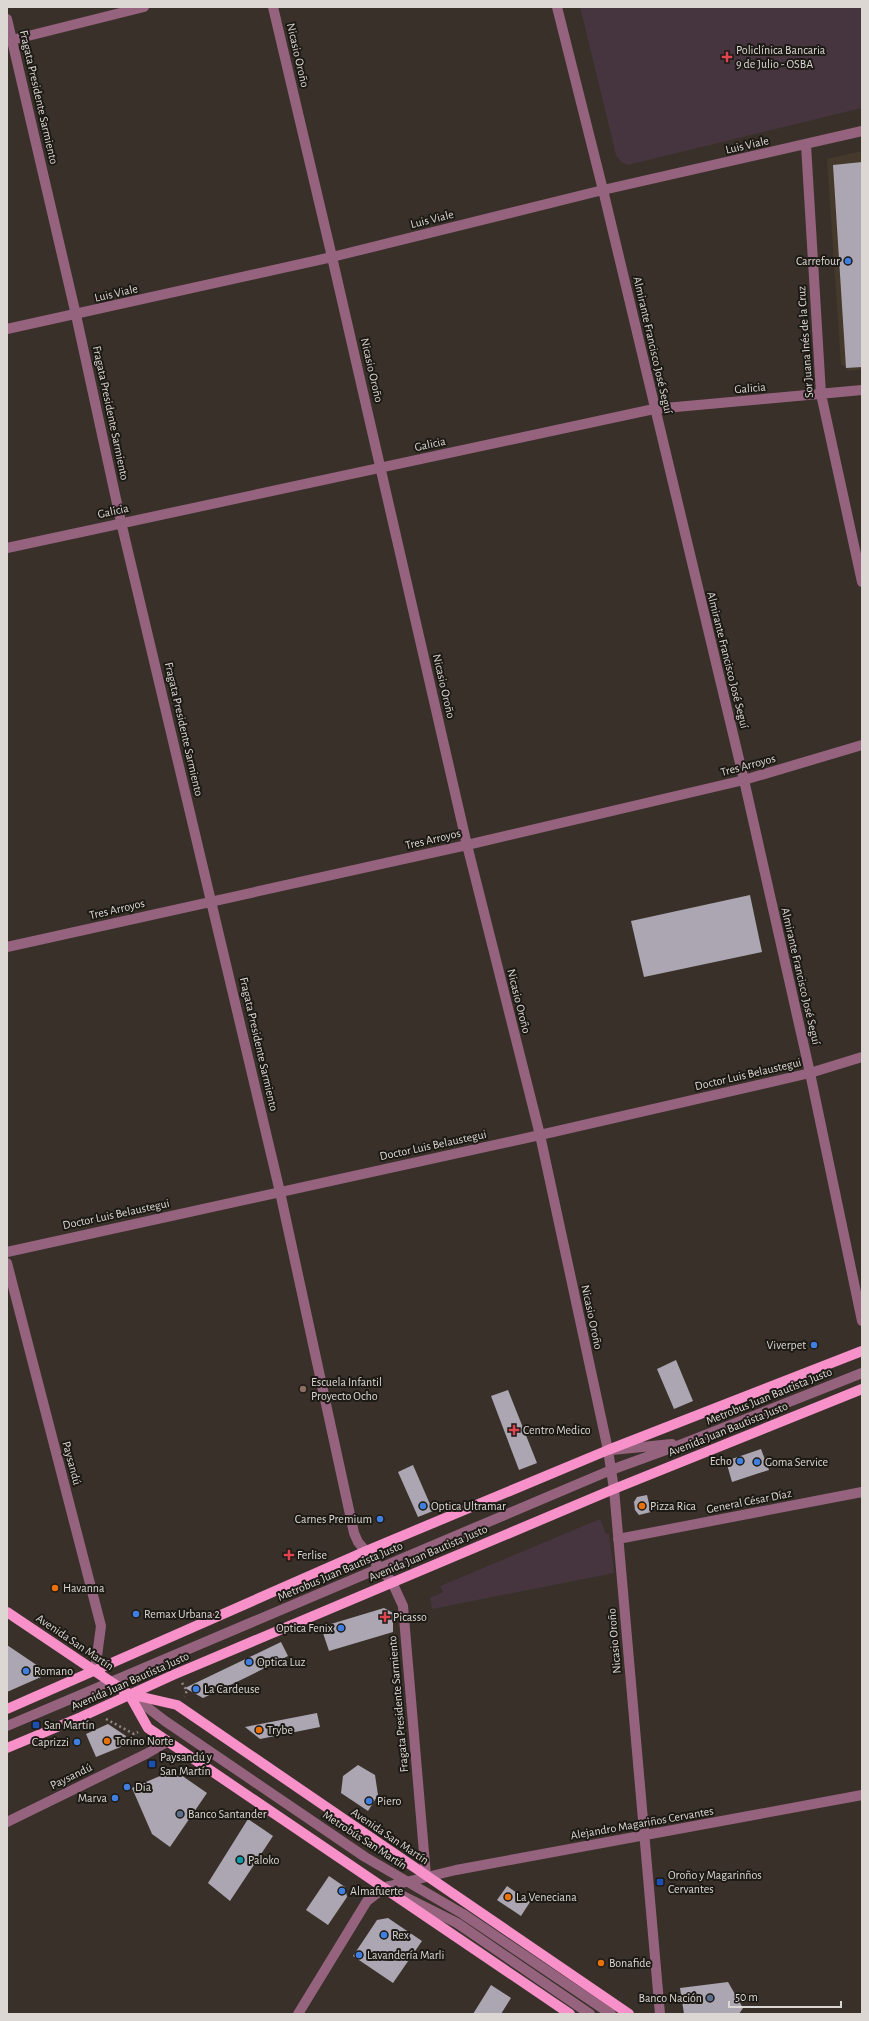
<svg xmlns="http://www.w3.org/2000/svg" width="869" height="2021" viewBox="0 0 869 2021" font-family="'Alegreya Sans',sans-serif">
	<rect width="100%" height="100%" fill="#393129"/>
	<path fill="#45392c" d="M 862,151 L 862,369 L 849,371 L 841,364 L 827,159 Z"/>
	<path fill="#46343e" d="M 580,7 L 862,7 L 862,108 L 628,165 L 621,162 L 616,155 Z
		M 600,1519 L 606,1534 L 609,1534 L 614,1573 L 432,1609 L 430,1598 L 443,1592 L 440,1586 Z"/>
	<path fill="#aba6b1" d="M 862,162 L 862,367 L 846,368 L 833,165 Z
		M 750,895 L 762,952 L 644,977 L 631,921 Z
		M 676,1360 L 693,1401 L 674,1409 L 657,1369 Z
		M 508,1390 L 537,1463 L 519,1470 L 491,1396 Z
		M 761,1449 L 769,1470 L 732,1482 L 726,1461 Z
		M 413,1465 L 433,1511 L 418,1517 L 398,1472 Z
		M 647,1495 L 651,1512 L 639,1515 L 635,1510 L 634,1502 L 637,1497 Z
		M 384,1608 L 393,1613 L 393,1632 L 329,1651 L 321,1627 Z
		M 281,1642 L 288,1656 L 247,1677 L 203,1698 L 185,1688 Z
		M 7,1645 L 44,1670 L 41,1677 L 7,1692 Z
		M 317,1713 L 320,1727 L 260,1739 L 245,1727 Z
		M 108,1724 L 126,1736 L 123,1746 L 96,1757 L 86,1734 Z
		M 358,1765 L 375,1775 L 378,1795 L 368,1811 L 341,1793 L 343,1776 Z
		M 167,1773 L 181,1775 L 207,1793 L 170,1847 L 152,1834 L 132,1788 Z
		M 248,1819 L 273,1836 L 230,1901 L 208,1883 Z
		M 329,1876 L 345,1887 L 347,1897 L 328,1925 L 306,1910 Z
		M 507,1886 L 530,1902 L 521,1916 L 497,1900 Z
		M 388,1918 L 422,1941 L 393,1983 L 353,1956 L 377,1920 Z
		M 728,1982 L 743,2008 L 739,2014 L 684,2014 L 680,1988 Z
		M 491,1985 L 511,1998 L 501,2014 L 473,2014 Z"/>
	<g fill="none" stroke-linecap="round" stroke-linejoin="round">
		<path stroke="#8f8882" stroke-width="2.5" stroke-dasharray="2 3" stroke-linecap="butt" d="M 182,1683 L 187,1691 L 184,1696
			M 106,1719 L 134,1734 L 138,1732"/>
		<path stroke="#96637f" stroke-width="10" d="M 273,7 L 332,257 L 467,845 L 540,1135 L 608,1450 L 614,1489 L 660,2014
			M 557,7 L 603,190 L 744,780 L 810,1073 L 862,1321
			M 7,19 L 76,315 L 121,522 L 280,1192 L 354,1533 L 358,1542 L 392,1582 L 403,1606 L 426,1876
			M 12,40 L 144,7
			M 806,145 L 821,394 L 862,582
			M 7,329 L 332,257 L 603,190 L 862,131
			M 7,548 L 654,409 L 862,390
			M 7,947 L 467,845 L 744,780 L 862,745
			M 7,1252 L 540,1135 L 810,1073 L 862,1057
			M 7,1263 L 101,1626 L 95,1671
			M 612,1450 L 672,1444
			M 618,1539 L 862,1492
			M 130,1694 L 165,1721 L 365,1857 L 463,1914 L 611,2014
			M 7,1726 L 611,1470 L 685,1443 L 862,1373
			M 7,1822 L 146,1754 L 167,1742
			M 399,1894 L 457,1923 L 590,2014
			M 298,2014 L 367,1901 L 385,1887 L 456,1870 L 862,1795"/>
		<path stroke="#f890ca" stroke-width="10" d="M 7,1612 L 129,1694 L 177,1705 L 629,2014
			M 129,1694 L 148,1728 L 570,2014
			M 7,1709 L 366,1551 L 608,1450 L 862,1351
			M 7,1748 L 81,1717 L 173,1675 L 614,1489 L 862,1389"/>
	</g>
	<g fill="#e0444e" stroke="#1d1a16" stroke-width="1.5">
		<path d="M725 51h4v4h4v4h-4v4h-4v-4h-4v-4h4z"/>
		<path d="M512 1424h4v4h4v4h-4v4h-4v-4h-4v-4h4z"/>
		<path d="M287 1549h4v4h4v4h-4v4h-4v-4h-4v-4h4z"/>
		<path d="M383 1611h4v4h4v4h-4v4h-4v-4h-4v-4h4z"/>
	</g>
	<g fill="#3f7fe0" stroke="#1d1a16" stroke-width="1.5">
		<circle cx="848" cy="261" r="4"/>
		<circle cx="814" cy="1345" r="4"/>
		<circle cx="740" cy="1461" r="4"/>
		<circle cx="757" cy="1462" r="4"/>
		<circle cx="423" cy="1506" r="4"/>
		<circle cx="380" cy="1519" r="4"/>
		<circle cx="136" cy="1614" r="4"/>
		<circle cx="341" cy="1628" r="4"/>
		<circle cx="249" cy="1662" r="4"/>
		<circle cx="26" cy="1671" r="4"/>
		<circle cx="196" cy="1689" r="4"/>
		<circle cx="77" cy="1742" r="4"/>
		<circle cx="127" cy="1787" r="4"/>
		<circle cx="115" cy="1798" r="4"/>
		<circle cx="369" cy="1801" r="4"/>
		<circle cx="342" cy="1891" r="4"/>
		<circle cx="384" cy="1935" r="4"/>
		<circle cx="359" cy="1955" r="4"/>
	</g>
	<circle fill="#8d6e63" stroke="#1d1a16" stroke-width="1.5" cx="303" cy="1389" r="4"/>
	<g fill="#e8710a" stroke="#1d1a16" stroke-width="1.5">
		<circle cx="642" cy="1506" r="4"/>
		<circle cx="55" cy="1588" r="4"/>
		<circle cx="259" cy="1730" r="4"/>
		<circle cx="107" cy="1741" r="4"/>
		<circle cx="508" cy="1897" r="4"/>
		<circle cx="601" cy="1963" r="4"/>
	</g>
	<g fill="#1a4fb4" stroke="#1d1a16" stroke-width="1.5">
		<rect x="32" y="1721" width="8" height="8" rx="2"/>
		<rect x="148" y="1760" width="8" height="8" rx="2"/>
		<rect x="656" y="1878" width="8" height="8" rx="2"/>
	</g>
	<g fill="#5c6f8a" stroke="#1d1a16" stroke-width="1.5">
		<circle cx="180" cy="1814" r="4"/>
		<circle cx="710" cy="1998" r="4"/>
	</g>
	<circle fill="#0f9aa8" stroke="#1d1a16" stroke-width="1.5" cx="240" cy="1860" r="4"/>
	<g text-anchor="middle" stroke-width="4" stroke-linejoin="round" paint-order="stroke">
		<g font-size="12" fill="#dcd7d2" stroke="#1d1a16" text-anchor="start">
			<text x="736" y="54">Policlínica Bancaria<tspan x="736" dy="14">9 de Julio - OSBA</tspan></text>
			<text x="840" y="265" text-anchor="end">Carrefour</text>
			<text x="806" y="1349" text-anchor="end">Viverpet</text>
			<text x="311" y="1386">Escuela Infantil<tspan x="311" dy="14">Proyecto Ocho</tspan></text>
			<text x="523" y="1434">Centro Medico</text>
			<text x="732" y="1465" text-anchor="end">Echo</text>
			<text x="765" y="1466">Goma Service</text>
			<text x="431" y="1510">Optica Ultramar</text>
			<text x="650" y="1510">Pizza Rica</text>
			<text x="372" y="1523" text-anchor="end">Carnes Premium</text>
			<text x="297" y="1559">Ferlise</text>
			<text x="63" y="1592">Havanna</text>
			<text x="144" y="1618">Remax Urbana 2</text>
			<text x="393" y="1621">Picasso</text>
			<text x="333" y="1632" text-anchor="end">Optica Fenix</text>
			<text x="257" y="1666">Optica Luz</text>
			<text x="34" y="1675">Romano</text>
			<text x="204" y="1693">La Cardeuse</text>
			<text x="44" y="1729">San Martín</text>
			<text x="267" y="1734">Trybe</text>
			<text x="115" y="1745">Torino Norte</text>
			<text x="69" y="1746" text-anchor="end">Caprizzi</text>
			<text x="160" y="1761">Paysandú y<tspan x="160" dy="14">San Martín</tspan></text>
			<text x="135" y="1791">Dia</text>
			<text x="107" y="1802" text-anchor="end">Marva</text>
			<text x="377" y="1805">Piero</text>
			<text x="188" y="1818">Banco Santander</text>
			<text x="248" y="1864">Paloko</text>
			<text x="668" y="1879">Oroño y Magarinños<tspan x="668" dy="14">Cervantes</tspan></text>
			<text x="350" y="1895">Almafuerte</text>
			<text x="516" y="1901">La Veneciana</text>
			<text x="392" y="1939">Rex</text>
			<text x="367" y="1959">Lavandería Marli</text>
			<text x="609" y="1967">Bonafide</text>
			<text x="702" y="2002" text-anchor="end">Banco Nación</text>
		</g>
		<g font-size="12" fill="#dcd7d2" stroke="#1d1a16">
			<text transform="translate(298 55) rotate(77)" y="4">Nicasio Oroño</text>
			<text transform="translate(39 97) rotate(77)" y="4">Fragata Presidente Sarmiento</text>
			<text transform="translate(747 145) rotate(-13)" y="4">Luis Viale</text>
			<text transform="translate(432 219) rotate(-14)" y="4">Luis Viale</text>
			<text transform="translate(116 293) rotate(-13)" y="4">Luis Viale</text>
			<text transform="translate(805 342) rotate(-94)" y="4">Sor Juana Inés de la Cruz</text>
			<text transform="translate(653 345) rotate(77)" y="4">Almirante Francisco José Seguí</text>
			<text transform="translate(372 370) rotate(77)" y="4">Nicasio Oroño</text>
			<text transform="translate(750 388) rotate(-5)" y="4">Galicia</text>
			<text transform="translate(111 413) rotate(78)" y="4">Fragata Presidente Sarmiento</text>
			<text transform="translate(430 444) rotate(-12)" y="4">Galicia</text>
			<text transform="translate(113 511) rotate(-12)" y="4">Galicia</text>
			<text transform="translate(728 660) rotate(76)" y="4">Almirante Francisco José Seguí</text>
			<text transform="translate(444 686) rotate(77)" y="4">Nicasio Oroño</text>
			<text transform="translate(184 729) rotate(77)" y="4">Fragata Presidente Sarmiento</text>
			<text transform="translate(748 765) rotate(-15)" y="4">Tres Arroyos</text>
			<text transform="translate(433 839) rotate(-13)" y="4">Tres Arroyos</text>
			<text transform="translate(117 909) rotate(-13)" y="4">Tres Arroyos</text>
			<text transform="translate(801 976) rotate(77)" y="4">Almirante Francisco José Seguí</text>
			<text transform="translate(519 1001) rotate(76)" y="4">Nicasio Oroño</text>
			<text transform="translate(259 1044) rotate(77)" y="4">Fragata Presidente Sarmiento</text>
			<text transform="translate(748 1074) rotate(-13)" y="4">Doctor Luis Belaustegui</text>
			<text transform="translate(433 1145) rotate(-12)" y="4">Doctor Luis Belaustegui</text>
			<text transform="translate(116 1214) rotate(-12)" y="4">Doctor Luis Belaustegui</text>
			<text transform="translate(592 1317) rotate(78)" y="4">Nicasio Oroño</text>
			<text transform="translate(769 1396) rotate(-22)" y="4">Metrobus Juan Bautista Justo</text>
			<text transform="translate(728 1429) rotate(-22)" y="4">Avenida Juan Bautista Justo</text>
			<text transform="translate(72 1463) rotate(75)" y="4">Paysandú</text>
			<text transform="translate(749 1501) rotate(-11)" y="4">General César Díaz</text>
			<text transform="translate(428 1553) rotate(-23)" y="4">Avenida Juan Bautista Justo</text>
			<text transform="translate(340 1571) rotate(-23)" y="4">Metrobus Juan Bautista Justo</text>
			<text transform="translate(614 1641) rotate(-95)" y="4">Nicasio Oroño</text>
			<text transform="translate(75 1642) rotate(34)" y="4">Avenida San Martín</text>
			<text transform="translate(130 1681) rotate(-24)" y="4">Avenida Juan Bautista Justo</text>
			<text transform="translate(398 1704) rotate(-95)" y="4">Fragata Presidente Sarmiento</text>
			<text transform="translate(71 1776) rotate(-26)" y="4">Paysandú</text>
			<text transform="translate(642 1823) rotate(-10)" y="4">Alejandro Magariños Cervantes</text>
			<text transform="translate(390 1836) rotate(34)" y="4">Avenida San Martín</text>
			<text transform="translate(365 1840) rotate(33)" y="4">Metrobús San Martín</text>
		</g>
	</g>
	<rect width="869" height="2021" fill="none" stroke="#dcd7d2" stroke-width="16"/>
	<path d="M729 2001v6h112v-6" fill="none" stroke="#dcd7d2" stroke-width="2"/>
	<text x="735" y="2001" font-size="12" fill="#dcd7d2" stroke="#1d1a16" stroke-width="3" paint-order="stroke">50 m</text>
</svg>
